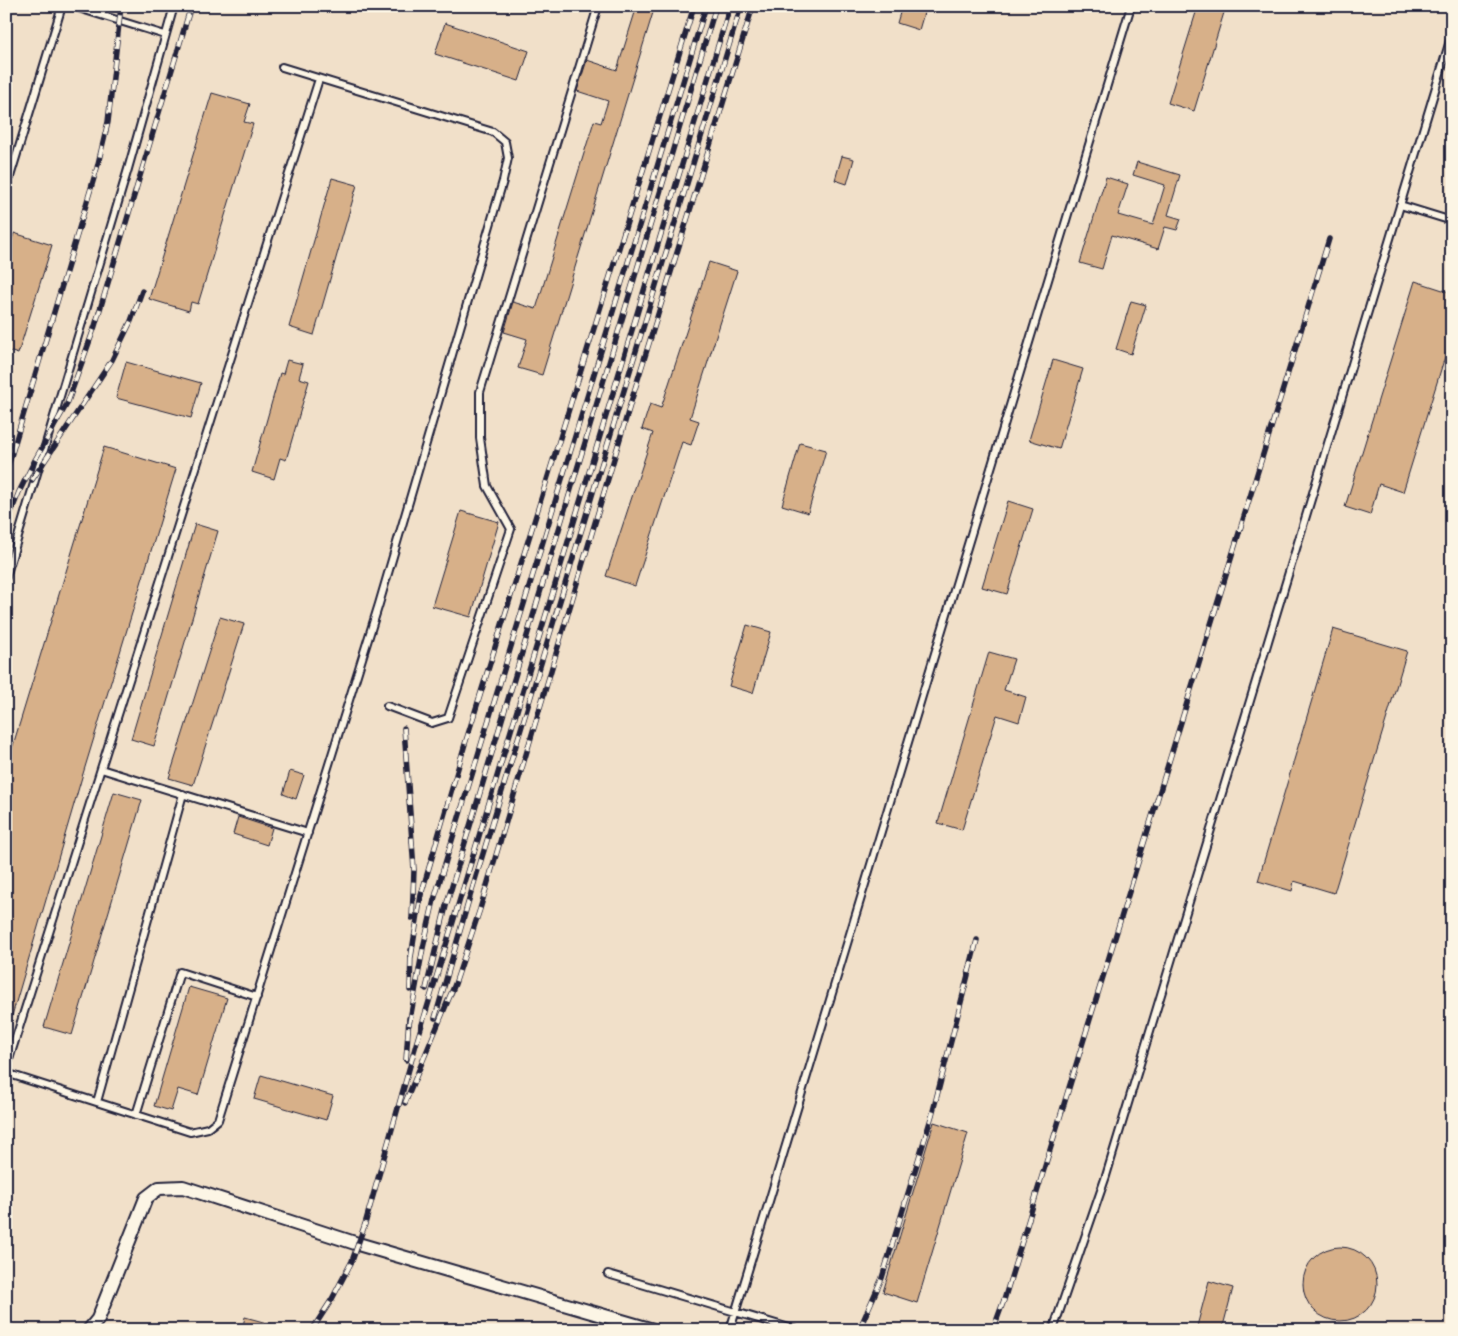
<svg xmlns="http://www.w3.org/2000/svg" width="1458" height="1336" viewBox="0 0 1458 1336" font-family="'Shantell Sans',sans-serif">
	<rect width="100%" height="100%" fill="#fcf5e5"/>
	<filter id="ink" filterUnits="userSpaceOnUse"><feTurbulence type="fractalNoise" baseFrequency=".02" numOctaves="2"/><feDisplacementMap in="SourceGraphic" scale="10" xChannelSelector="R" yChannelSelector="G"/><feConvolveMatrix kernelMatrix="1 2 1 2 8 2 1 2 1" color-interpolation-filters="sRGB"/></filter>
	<g filter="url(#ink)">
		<path fill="#f1e0c9" d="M 6,6 L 1452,6 L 1452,1330 L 6,1330 Z"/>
		<path fill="#d7b089" stroke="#22223b" d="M 637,6 L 655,6 L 542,375 L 518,368 L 527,339 L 504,332 L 513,302 L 536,309 L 594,121 L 601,123 L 608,101 L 577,91 L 587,60 L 617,70 Z
			M 902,6 L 926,6 L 919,30 L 897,23 Z
			M 1198,6 L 1226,6 L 1194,111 L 1168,103 Z
			M 445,23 L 529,51 L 519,81 L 435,54 Z
			M 212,93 L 250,104 L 244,122 L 253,124 L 198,304 L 191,302 L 189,311 L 149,299 Z
			M 842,156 L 854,159 L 847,184 L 835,180 Z
			M 1137,162 L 1180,175 L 1168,215 L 1181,219 L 1177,230 L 1165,227 L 1158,249 L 1112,235 L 1102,269 L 1080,263 L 1106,177 L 1128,184 L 1118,215 L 1153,225 L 1165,185 L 1133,175 Z
			M 332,178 L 357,185 L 314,335 L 289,327 Z
			M 14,233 L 52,245 L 18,354 L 6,350 L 6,258 Z
			M 709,262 L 737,271 L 690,418 L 699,421 L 691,445 L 682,442 L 635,586 L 606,576 L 653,433 L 642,429 L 650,404 L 661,408 Z
			M 1415,281 L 1452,293 L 1452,334 L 1403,492 L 1379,484 L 1370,515 L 1345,507 Z
			M 1131,301 L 1146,305 L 1131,354 L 1116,349 Z
			M 287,360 L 303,364 L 299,378 L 309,381 L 286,460 L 280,458 L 274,479 L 252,472 L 280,373 L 283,374 Z
			M 1053,360 L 1083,369 L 1059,449 L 1029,440 Z
			M 126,362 L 201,383 L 191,418 L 116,398 Z
			M 800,443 L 826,450 L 808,513 L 782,505 Z
			M 104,447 L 176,469 L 82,777 L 9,1026 L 6,1025 L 6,763 L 9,755 L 10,755 Z
			M 1008,501 L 1033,509 L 1007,594 L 982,587 Z
			M 461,511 L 499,522 L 471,617 L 432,606 Z
			M 195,524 L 218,531 L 154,746 L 131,739 Z
			M 220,617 L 244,624 L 193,785 L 169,778 Z
			M 747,625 L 771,632 L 753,693 L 729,686 Z
			M 1333,629 L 1407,651 L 1334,893 L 1294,881 L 1292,891 L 1258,881 Z
			M 989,652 L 1014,659 L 1004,690 L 1026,697 L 1019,722 L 997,715 L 962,830 L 938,823 Z
			M 290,771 L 304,775 L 296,799 L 283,794 Z
			M 114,792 L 142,800 L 72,1035 L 44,1027 Z
			M 238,817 L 272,828 L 267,845 L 233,834 Z
			M 189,987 L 227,998 L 198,1095 L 178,1089 L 171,1111 L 154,1106 Z
			M 261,1075 L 333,1096 L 326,1120 L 254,1099 Z
			M 934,1122 L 968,1133 L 917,1303 L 883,1292 Z
			M1303 1284a37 37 0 1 1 74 0a37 37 0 1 1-74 0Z
			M 1209,1281 L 1233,1288 L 1222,1330 L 1196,1330 Z
			M 245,1317 L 278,1326 L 278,1330 L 242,1330 Z"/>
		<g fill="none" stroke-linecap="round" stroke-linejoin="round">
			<defs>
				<path id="service" d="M 72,6 L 165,35
					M 6,190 L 62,6
					M 1400,205 L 1452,221
					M 6,577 L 128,169 L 174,6
					M 387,706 L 432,723 L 448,718 L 511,529 L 487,486 L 480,438 L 480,392 L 598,6
					M 101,769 L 308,833
					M 6,1069 L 319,79
					M 6,1073 L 190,1132 L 208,1128 L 218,1120 L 379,604 L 503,181 L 508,158 L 505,142 L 493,132 L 282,67
					M 97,1102 L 183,794
					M 136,1115 L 180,972 L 257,997
					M 608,1274 L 796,1330
					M 730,1330 L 1131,6
					M 1053,1330 L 1106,1176 L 1452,34"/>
				<path id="minor" d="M 89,1330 L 98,1319 L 146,1198 L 159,1188 L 183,1187 L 358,1244 L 653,1330"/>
			</defs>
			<use href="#service" stroke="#22223b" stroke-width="10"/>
			<use href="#minor" stroke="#22223b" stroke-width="16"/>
			<use href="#service" stroke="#fcf5e5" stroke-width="6"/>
			<use href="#minor" stroke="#fcf5e5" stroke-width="12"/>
			<defs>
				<path id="rail" d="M 6,473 L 97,168 L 108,122 L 121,6
					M 32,480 L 112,360 L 131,321 L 142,291
					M 8,520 L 19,492 L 35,460 L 67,404 L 95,326 L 191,6
					M 404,728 L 414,870 L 412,918
					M 411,957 L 421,895 L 465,744 L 694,6
					M 426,989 L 446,906 L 716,6
					M 410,990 L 411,950
					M 435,1018 L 468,903 L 741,6
					M 409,1025 L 423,948 L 434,900 L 450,847 L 706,6
					M 406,1060 L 409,1018
					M 405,1103 L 455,984 L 480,909 L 630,405 L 753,6
					M 312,1330 L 332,1299 L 352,1261 L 365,1224 L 417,1041 L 730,6
					M 859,1330 L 882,1278 L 932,1115 L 977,940
					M 993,1330 L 1004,1300 L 1329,239"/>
			</defs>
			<use href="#rail" stroke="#22223b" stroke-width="5.5"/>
			<use href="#rail" stroke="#fcf5e5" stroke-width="4" stroke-dasharray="11" stroke-linecap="butt"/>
		</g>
	</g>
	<rect width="1458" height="1336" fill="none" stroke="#fcf5e5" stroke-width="25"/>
	<rect x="12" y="12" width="1433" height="1311" fill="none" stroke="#22223b" stroke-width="2" filter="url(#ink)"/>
</svg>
